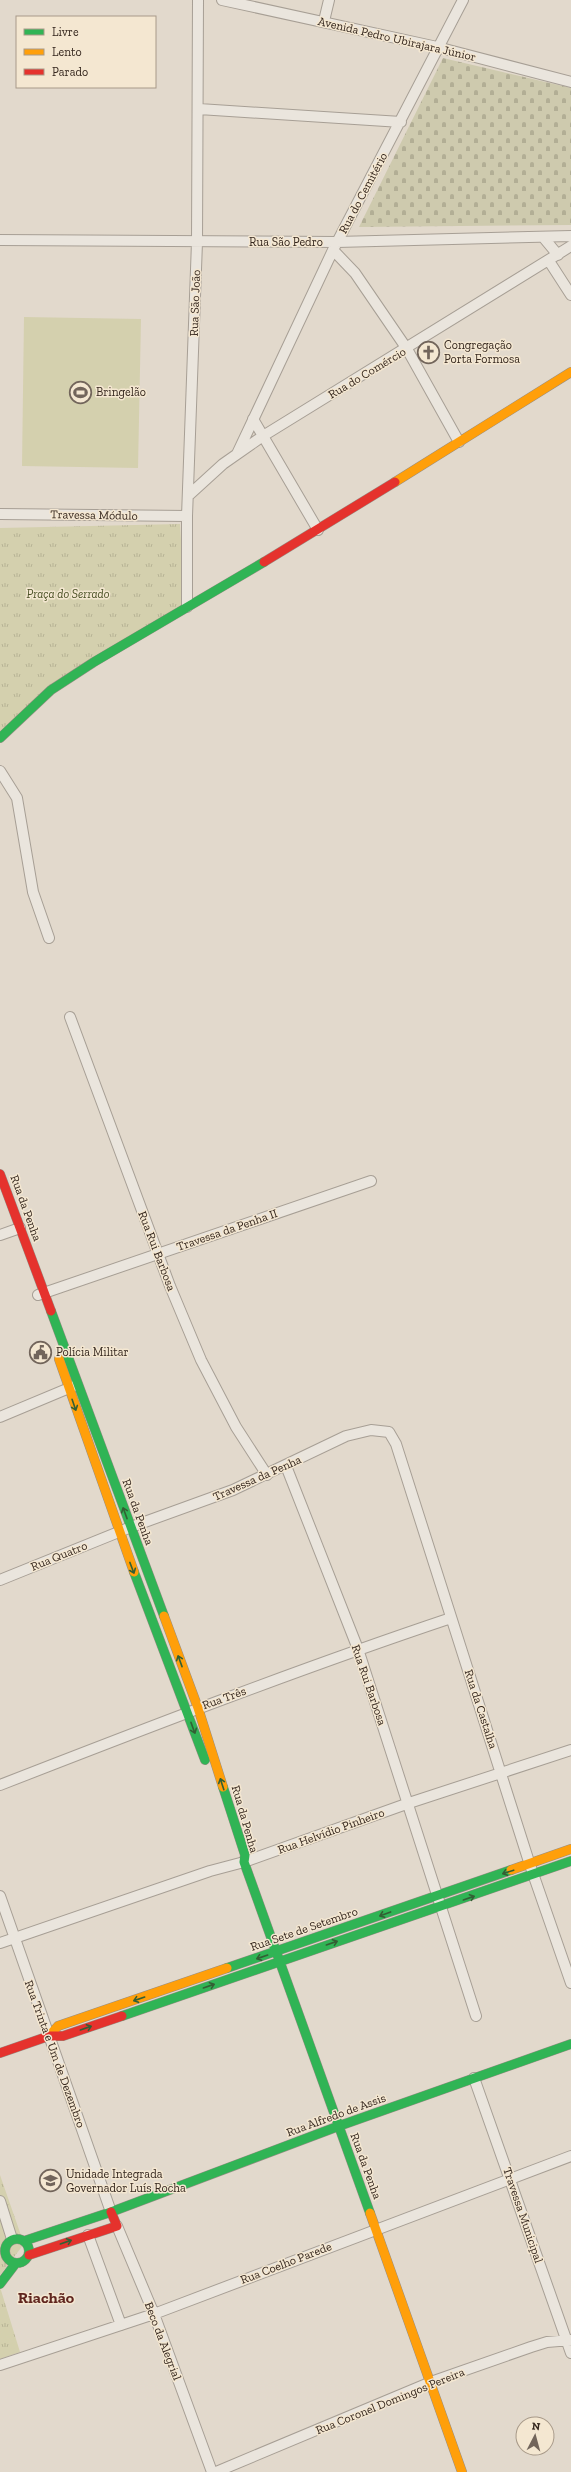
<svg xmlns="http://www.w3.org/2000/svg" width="571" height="2472" viewBox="0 0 571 2472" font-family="'Zilla Slab',serif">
	<defs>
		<pattern id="cemetery-stones" width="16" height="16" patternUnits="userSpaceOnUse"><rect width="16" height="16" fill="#cecaae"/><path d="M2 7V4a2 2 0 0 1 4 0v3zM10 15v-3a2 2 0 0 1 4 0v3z" fill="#b2ae95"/></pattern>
		<pattern id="park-tufts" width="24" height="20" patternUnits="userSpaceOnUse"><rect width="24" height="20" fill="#d4d0ae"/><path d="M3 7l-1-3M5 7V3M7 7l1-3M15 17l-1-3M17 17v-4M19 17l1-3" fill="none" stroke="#b7b395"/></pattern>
	</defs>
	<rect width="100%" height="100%" fill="#e2d9cc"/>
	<path fill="#d4d0ae" d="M 24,317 L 141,319 L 138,468 L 22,466 Z"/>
	<path fill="url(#cemetery-stones)" d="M 443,58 L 571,88 L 571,225 L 359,227 Z"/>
	<path fill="url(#park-tufts)" d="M 180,524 L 185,603 L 0,731 L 0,528 Z
		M 0,2175 L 24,2244 L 0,2275 Z
		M 0,2287 L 20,2352 L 0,2359 Z"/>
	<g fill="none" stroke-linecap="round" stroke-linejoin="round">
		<defs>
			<path id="street" d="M 222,0 L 437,47 L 571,82
				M 324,21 L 329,0
				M 199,109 L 401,122
				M 543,237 L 558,255
				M 0,240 L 337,242 L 571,236
				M 333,250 L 355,273 L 407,349 L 459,442
				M 549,261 L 571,295
				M 253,419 L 318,530
				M 237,454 L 333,250 L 463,0
				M 189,495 L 223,464 L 263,436 L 571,246
				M 0,514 L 187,516
				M 187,607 L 187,516 L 197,242 L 198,0
				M 0,771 L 17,798 L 33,892 L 49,938
				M 70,1017 L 170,1286 L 201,1360 L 236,1427 L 267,1475
				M 0,1235 L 20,1228
				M 38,1295 L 371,1181
				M 0,1417 L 74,1386
				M 286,1466 L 358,1649 L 476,2016
				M 0,1580 L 131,1527 L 233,1490 L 346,1436 L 371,1430 L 389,1432 L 396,1444 L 530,1865 L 571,1983
				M 0,1785 C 149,1727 299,1669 451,1618
				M 0,1896 L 111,2212
				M 0,1943 L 210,1871 L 244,1862 L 409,1803 L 571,1750
				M 474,2078 L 571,2353
				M 0,2201 L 12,2239
				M 117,2226 L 154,2314 L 212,2472
				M 88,2235 L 121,2325
				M 0,2365 L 154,2314 L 571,2156
				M 216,2472 L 431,2382 L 531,2347 L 547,2342 L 571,2340"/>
			<path id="fast" d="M 0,738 L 51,690 L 94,662 L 264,562
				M 51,1311 L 164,1616
				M 134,1572 L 205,1760
				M 223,1787 L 245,1855 L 244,1862 L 370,2213
				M 227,1968 L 511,1870
				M 122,2016 L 571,1861
				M5 2251a12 12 0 1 1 24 0a12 12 0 1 1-24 0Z
				M 24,2241 L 111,2212 L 339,2126 L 571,2044
				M 0,2284 L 16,2263"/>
			<path id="slow" d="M 395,482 L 571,372
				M 59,1359 L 134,1572
				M 164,1616 L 198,1708 L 223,1787
				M 511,1870 L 571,1849
				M 49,2036 L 58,2026 L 227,1968
				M 370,2213 L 462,2472"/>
			<path id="jam" d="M 264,562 L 395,482
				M 0,1174 L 51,1311
				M 0,2053 L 49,2036 L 63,2036 L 122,2016
				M 29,2255 L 117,2226 L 111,2212"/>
		</defs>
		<use href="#street" stroke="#a79f95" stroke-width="12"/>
		<use href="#fast" stroke="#978e85" stroke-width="10"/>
		<use href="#slow" stroke="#978e85" stroke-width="10"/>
		<use href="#jam" stroke="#978e85" stroke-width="10"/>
		<use href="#street" stroke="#eae5dd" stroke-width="10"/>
		<use href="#fast" stroke="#30b455" stroke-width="9"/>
		<use href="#slow" stroke="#ff9f0a" stroke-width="9"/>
		<use href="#jam" stroke="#e5322d" stroke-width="9"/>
	</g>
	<defs><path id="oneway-shaft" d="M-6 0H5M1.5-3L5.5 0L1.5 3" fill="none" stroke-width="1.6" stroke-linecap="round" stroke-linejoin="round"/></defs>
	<g stroke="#335f34">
		<use href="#oneway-shaft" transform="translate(74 1405) rotate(71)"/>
		<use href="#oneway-shaft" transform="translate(125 1513) rotate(-110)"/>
		<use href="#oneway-shaft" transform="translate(132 1568) rotate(69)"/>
		<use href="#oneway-shaft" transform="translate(180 1661) rotate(-110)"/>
		<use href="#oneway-shaft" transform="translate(193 1728) rotate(70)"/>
		<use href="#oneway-shaft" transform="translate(222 1784) rotate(-108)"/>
		<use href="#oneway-shaft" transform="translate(508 1872) rotate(162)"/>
		<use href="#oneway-shaft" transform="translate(469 1898) rotate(-19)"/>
		<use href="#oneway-shaft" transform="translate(385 1914) rotate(160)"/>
		<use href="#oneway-shaft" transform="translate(332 1943) rotate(-19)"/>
		<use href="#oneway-shaft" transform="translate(262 1957) rotate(161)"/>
		<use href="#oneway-shaft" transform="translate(209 1986) rotate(-19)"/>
		<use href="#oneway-shaft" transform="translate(139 1999) rotate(161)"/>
		<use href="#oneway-shaft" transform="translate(86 2028) rotate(-19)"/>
		<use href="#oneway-shaft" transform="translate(66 2242) rotate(-19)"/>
	</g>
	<defs>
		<symbol id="church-ring" viewBox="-11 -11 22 22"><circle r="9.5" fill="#f4e7d1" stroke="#72655b" stroke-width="1.5"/><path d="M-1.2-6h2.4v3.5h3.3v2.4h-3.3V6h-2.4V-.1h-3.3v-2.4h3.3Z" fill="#72655b"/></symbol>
		<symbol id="stadium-ring" viewBox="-11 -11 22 22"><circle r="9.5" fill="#f4e7d1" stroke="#72655b" stroke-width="1.5"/><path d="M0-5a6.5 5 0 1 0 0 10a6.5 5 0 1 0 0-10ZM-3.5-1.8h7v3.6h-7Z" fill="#72655b"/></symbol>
		<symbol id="civic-ring" viewBox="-11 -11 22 22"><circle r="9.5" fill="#f4e7d1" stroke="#72655b" stroke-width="1.5"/><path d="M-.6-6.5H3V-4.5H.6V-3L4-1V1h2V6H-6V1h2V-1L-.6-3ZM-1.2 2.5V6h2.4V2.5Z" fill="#72655b"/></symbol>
		<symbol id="school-ring" viewBox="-11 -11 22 22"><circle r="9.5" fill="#f4e7d1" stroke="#72655b" stroke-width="1.5"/><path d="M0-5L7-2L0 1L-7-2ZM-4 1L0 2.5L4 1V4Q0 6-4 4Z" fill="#72655b"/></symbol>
	</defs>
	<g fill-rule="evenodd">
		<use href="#church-ring" x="416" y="340" width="25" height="25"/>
		<use href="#stadium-ring" x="68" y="380" width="25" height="25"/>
		<use href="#civic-ring" x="28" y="1340" width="25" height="25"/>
		<use href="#school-ring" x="38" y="2168" width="25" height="25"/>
	</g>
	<g text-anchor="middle" stroke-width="3" stroke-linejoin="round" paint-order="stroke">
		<g font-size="12" fill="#35271e" stroke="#f4e7d1">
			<text transform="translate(397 39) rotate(13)" y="4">Avenida Pedro Ubirajara Júnior</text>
			<text transform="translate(363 193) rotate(-62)" y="4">Rua do Cemitério</text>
			<text x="286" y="246">Rua São Pedro</text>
			<text transform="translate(195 303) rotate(-88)" y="4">Rua São João</text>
			<text transform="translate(367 373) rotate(-31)" y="4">Rua do Comércio</text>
			<text transform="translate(94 515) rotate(1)" y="4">Travessa Módulo</text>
			<text transform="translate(26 1208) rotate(70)" y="4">Rua da Penha</text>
			<text transform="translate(227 1230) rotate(-19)" y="4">Travessa da Penha II</text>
			<text transform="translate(157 1251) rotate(69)" y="4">Rua Rui Barbosa</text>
			<text transform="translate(257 1478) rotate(-24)" y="4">Travessa da Penha</text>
			<text transform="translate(138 1512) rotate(70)" y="4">Rua da Penha</text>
			<text transform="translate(59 1556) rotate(-22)" y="4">Rua Quatro</text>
			<text transform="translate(369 1685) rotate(71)" y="4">Rua Rui Barbosa</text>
			<text transform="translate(224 1698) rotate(-20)" y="4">Rua Três</text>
			<text transform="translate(481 1709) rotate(72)" y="4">Rua da Castalha</text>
			<text transform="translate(245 1819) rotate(74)" y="4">Rua da Penha</text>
			<text transform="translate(331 1831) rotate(-20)" y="4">Rua Helvídio Pinheiro</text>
			<text transform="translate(304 1929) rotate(-19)" y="4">Rua Sete de Setembro</text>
			<text transform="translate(55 2054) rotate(70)" y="4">Rua Trinta e Um de Dezembro</text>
			<text transform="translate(336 2115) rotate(-20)" y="4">Rua Alfredo de Assis</text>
			<text transform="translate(366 2166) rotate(70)" y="4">Rua da Penha</text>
			<text transform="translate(523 2215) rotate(71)" y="4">Travessa Municipal</text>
			<text transform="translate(286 2263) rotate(-21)" y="4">Rua Coelho Parede</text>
			<text transform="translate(163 2341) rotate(69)" y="4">Beco da Alegrial</text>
			<text transform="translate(390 2401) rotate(-22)" y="4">Rua Coronel Domingos Pereira</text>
		</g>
		<g font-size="12" fill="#35271e" stroke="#f4e7d1" text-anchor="start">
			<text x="444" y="349">Congregação<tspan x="444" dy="14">Porta Formosa</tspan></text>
			<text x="96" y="396">Bringelão</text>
			<text x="56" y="1356">Polícia Militar</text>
			<text x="66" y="2178">Unidade Integrada<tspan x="66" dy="14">Governador Luís Rocha</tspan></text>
		</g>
		<g font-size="12" font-style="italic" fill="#4a5125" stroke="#f4e7d1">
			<text x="68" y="598">Praça do Serrado</text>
		</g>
		<g font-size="16" font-weight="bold" fill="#60261f" stroke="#f4e7d1">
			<text x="46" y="2303">Riachão</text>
		</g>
	</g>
	<rect x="16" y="16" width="140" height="72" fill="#f4e7d1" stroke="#a89a89"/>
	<rect x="24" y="29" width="20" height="6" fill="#30b455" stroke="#a89a89"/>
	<text x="52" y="36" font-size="12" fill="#35271e">Livre</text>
	<rect x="24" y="49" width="20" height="6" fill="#ff9f0a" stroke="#a89a89"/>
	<text x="52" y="56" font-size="12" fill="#35271e">Lento</text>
	<rect x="24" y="69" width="20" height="6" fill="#e5322d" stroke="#a89a89"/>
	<text x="52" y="76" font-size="12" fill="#35271e">Parado</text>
	<g transform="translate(535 2436) rotate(6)"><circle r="19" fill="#f4e7d1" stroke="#a89a89"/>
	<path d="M0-3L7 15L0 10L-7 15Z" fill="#72655b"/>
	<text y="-6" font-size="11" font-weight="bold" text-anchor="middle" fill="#35271e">N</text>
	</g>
</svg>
